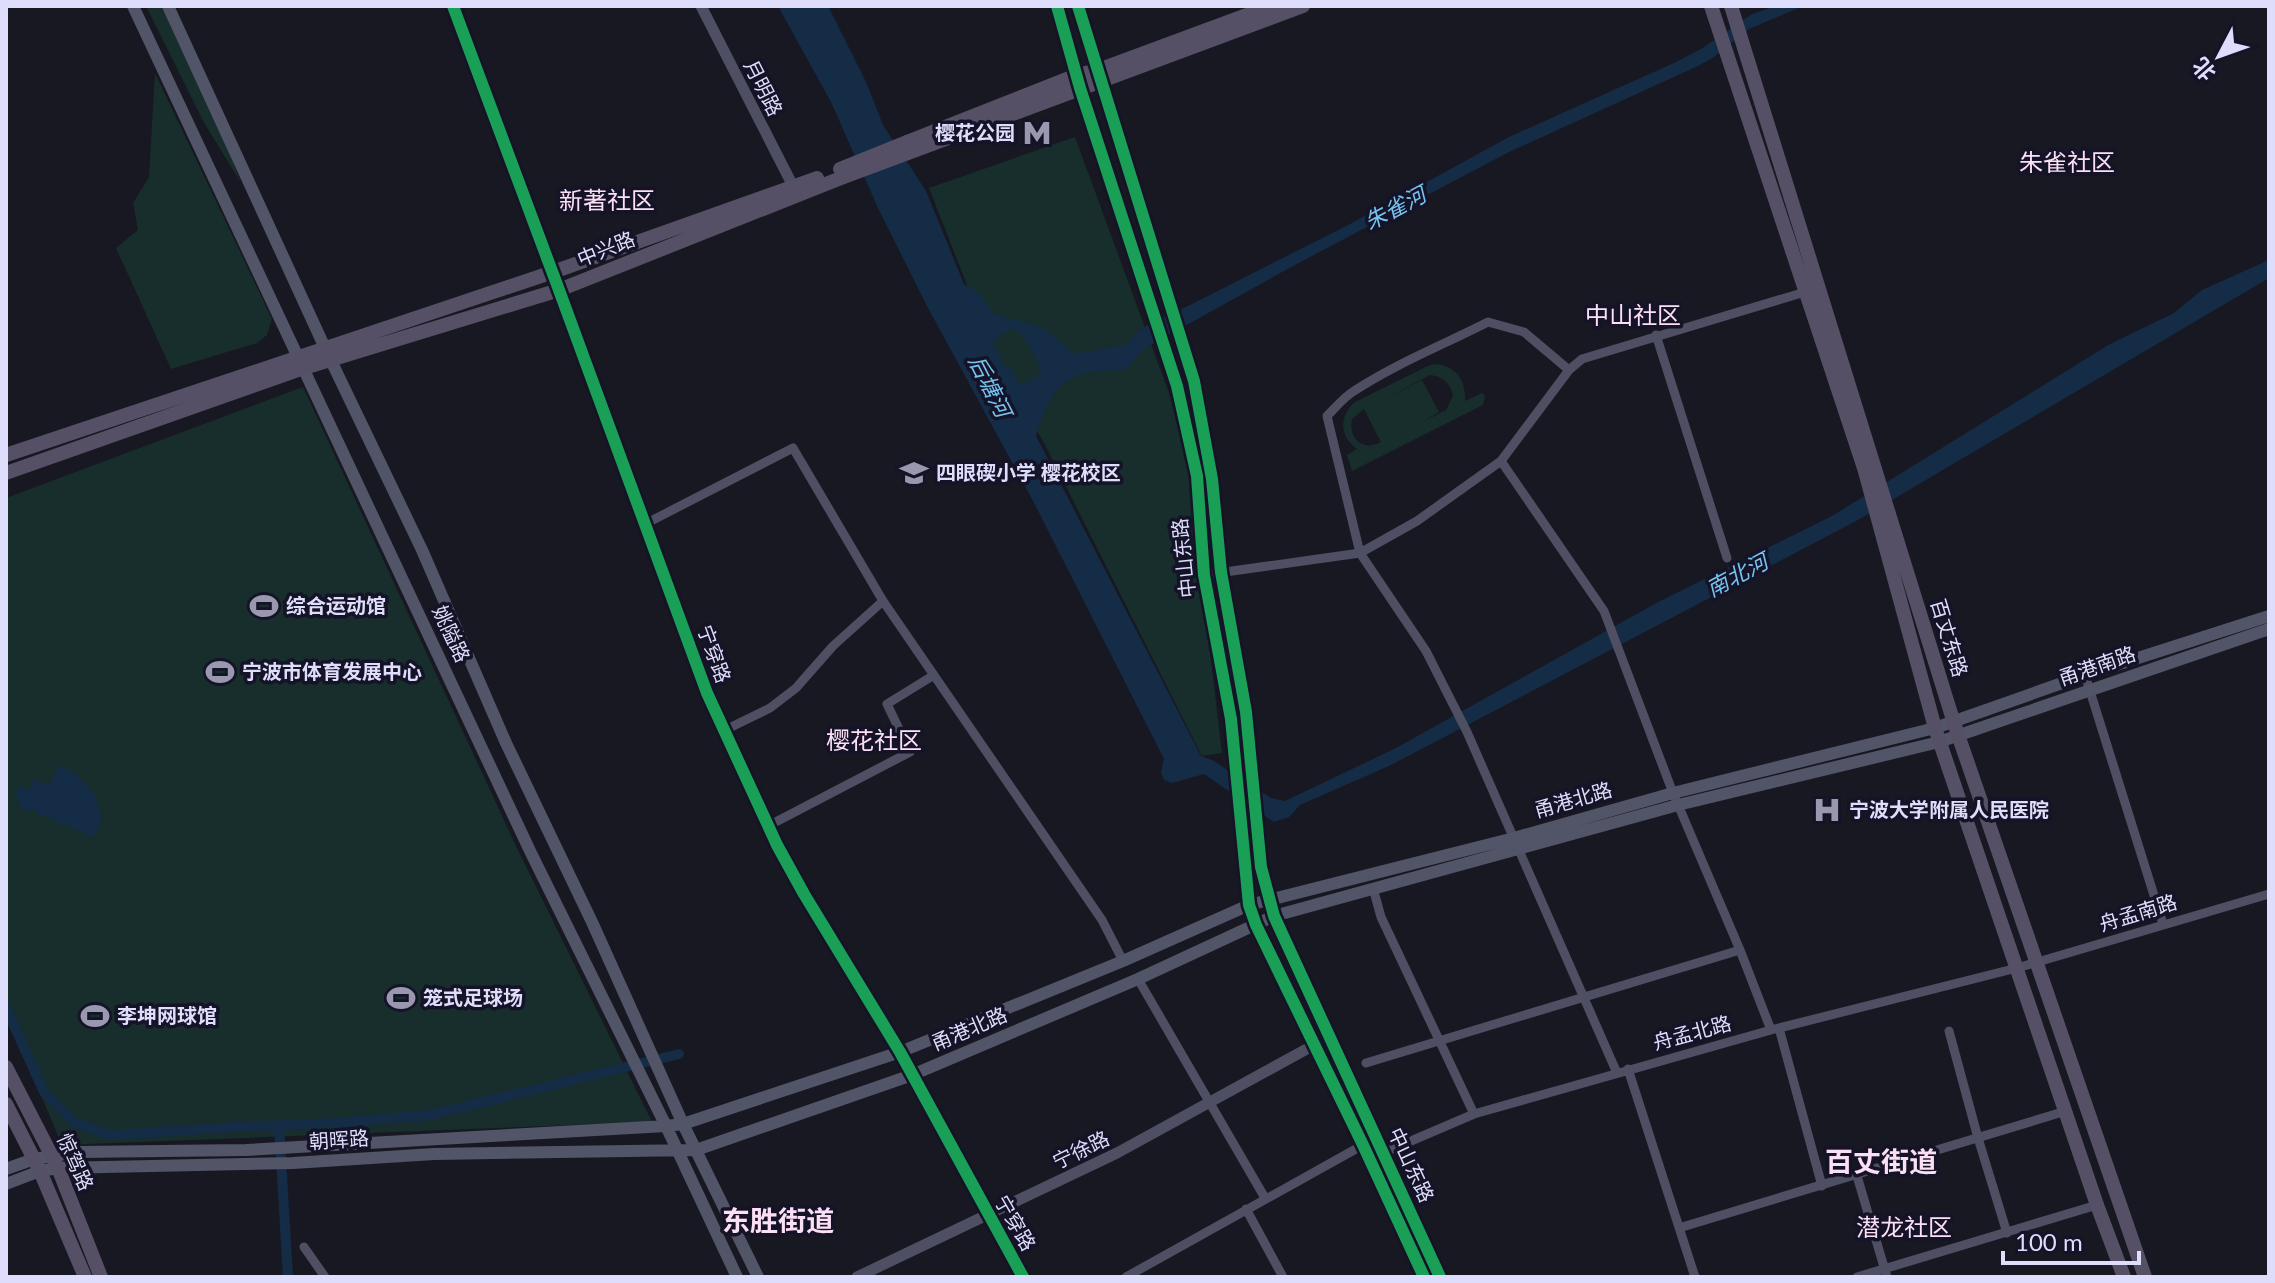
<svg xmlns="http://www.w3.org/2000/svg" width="2275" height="1283" viewBox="0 0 2275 1283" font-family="Lato,'Noto Sans SC',sans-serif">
	<rect width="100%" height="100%" fill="#181822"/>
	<path fill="#172e2c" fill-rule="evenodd" d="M 146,6 L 162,6 L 217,121 L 241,183 L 203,121 Z
		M 155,73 L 272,319 L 267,335 L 257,343 L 171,369 L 116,248 L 138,230 L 133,203 L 149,177 Z
		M 1075,137 L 1169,393 L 1188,467 L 1222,753 L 1202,756 L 1044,443 L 998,364 L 929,188 Z
		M 1438,364 C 1458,368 1466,382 1465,401 L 1482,393 L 1485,396 L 1483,405 L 1352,471 L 1347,455 L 1357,449 C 1339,436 1339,416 1355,402 L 1430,365 ZM 1430,375 C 1443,376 1451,384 1453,396 L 1446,410 L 1422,422 L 1439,412 L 1422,380 L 1379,402 ZM 1364,409 L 1381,442 C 1363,452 1348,439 1352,419 Z
		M 303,387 L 516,846 L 652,1122 L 62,1145 L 6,1013 L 6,498 Z"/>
	<path fill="#152c46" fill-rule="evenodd" d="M 778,6 L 828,6 L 866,82 L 883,125 L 926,191 L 964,284 L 978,292 L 995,315 L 1042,327 L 1074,354 L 1126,345 L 1138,332 L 1152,322 L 1190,305 L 1350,224 L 1509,137 L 1676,62 L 1701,49 L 1752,14 L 1775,6 L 1803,6 L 1749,29 L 1714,57 L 1698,66 L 1507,153 L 1293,266 L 1145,348 L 1127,369 C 1115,371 1102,370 1089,372 C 1056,378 1044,406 1036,436 L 1201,756 L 1212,760 L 1271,798 L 1285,801 L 1396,748 L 1660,601 L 1832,516 L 2110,344 L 2174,313 L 2202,290 L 2269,260 L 2269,278 L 1858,520 L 1391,765 L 1300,805 L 1289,817 L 1274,822 L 1204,774 L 1172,783 L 1164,780 L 1161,772 L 1164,759 L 1031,497 L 927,306 L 878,208 L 831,102 ZM 1011,329 C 1028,333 1034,358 1042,372 C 1035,379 1028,384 1018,383 L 1012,369 C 999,366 1005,360 998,352 C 997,349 994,348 992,345 L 1000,336 Z
		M 59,765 C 85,776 113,808 95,837 L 91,835 L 87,838 L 86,834 L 43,815 L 39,817 L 36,810 L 25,811 C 17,806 16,797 17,788 L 20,786 L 28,790 L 31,788 L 32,781 L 35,780 L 49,786 Z"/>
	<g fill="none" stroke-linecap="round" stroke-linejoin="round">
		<path stroke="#152c46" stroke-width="10" d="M 6,1008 L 44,1092 L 75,1123 L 111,1135 L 237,1127 L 336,1123 L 430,1115 L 679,1054
			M 279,1125 L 288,1277"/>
		<path stroke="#4e4f62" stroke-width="9" d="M 1656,335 L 1727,558
			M 1569,370 L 1524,332 L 1488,322 C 1443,345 1397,363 1354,391 C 1344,397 1336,407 1327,416 L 1360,553 L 1426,651 L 1467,732 L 1617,1073
			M 1501,461 L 1604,611 L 1673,793 L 1740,950 L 1771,1030
			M 645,524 L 793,448 L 883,601
			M 1204,575 L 1360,553 L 1417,521 L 1501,461 L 1569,370 L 1582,359 L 1805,292
			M 2085,675 L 2163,924
			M 723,731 L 770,708 L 796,688 L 833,646 L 883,601 L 1102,920 L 1123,961
			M 768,826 L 910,752 L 887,704 L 934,675
			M 1373,888 L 1381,917 L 1474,1114
			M 1138,979 L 1265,1198
			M 1779,1028 L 1822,1186
			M 1949,1031 L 1978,1138 L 2007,1233
			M 1366,1063 L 1740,950
			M 1628,1069 L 1695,1277
			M 1383,1153 L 1474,1114 L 1771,1030 L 2017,968 L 2269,894
			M 1857,1176 L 1887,1277
			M 1246,1209 L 1283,1277
			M 1679,1228 L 2066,1111
			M 304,1247 L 325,1277
			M 1126,1277 L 1363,1145
			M 1857,1277 L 2097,1205"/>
		<path stroke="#4e4f62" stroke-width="11" d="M 453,6 L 559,290 L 707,693 L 777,845 L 804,894 L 900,1052 L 1023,1277
			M 701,6 L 793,186
			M 857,1277 L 1117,1153 L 1314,1045"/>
		<path stroke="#525468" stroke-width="12" d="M 133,6 L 531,853 L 666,1126 L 737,1277
			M 168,6 L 325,348 L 422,550 L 506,743 L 592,922 L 683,1124 L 758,1277
			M 6,1169 L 34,1159 L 78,1152 L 246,1150 L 666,1126 L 683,1124 L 900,1052 L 1123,961 L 1249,905 L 1514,838 L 1673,793 L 1935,728 L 2085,675 L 2269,616
			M 6,1184 L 40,1171 L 58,1168 L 293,1163 L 434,1154 L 696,1150 L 912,1075 L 1138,979 L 1274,916 L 1678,805 L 1939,742 L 2269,629"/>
		<path stroke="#555066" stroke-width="14" d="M 1057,6 L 1080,88 L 1177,386 L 1197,476 L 1204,575 L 1231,719 L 1249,905 L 1256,925 L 1363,1145 L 1424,1277
			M 1078,6 L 1194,381 L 1212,479 L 1221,572 L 1246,712 L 1261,867 L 1274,916 L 1440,1277
			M 1711,6 L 1864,468 L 1935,728 L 2097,1205 L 2124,1277
			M 1731,6 L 1954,723 L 2145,1277
			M 907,142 L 1077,75 L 1098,70 L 1271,6
			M 6,455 L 553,272 L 817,178
			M 6,473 L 304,368 L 559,290 L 841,178 L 1303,6
			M 6,1067 L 58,1168 L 101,1277
			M 6,1104 L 40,1171 L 85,1277"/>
		<path stroke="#555066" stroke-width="14" d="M 840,169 L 907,142"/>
		<defs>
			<path id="cycleway" d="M 453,6 L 559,290 L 707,693 L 777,845 L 804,894 L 900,1052 L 1023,1277
				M 1057,6 L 1080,88 L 1177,386 L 1197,476 L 1204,575 L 1231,719 L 1249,905 L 1256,925 L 1363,1145 L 1424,1277
				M 1078,6 L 1194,381 L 1212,479 L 1221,572 L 1246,712 L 1261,867 L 1274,916 L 1440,1277"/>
		</defs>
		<use href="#cycleway" stroke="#151327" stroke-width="17"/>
		<use href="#cycleway" stroke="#1a9f57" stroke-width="12"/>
	</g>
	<defs>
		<symbol id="metro-bare" viewBox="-9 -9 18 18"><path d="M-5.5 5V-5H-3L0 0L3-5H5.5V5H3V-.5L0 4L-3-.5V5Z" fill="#9998af" stroke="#151327" stroke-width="2.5" paint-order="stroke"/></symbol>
		<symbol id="school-bare" viewBox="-9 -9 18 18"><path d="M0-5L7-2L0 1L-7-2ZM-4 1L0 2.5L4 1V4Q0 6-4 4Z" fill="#9998af" stroke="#151327" stroke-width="2.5" paint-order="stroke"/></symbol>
		<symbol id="stadium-bare" viewBox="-9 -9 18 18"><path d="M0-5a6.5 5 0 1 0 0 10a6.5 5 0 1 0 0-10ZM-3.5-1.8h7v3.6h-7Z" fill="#9998af" stroke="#151327" stroke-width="2.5" paint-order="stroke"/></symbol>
		<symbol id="hospital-bare" viewBox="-9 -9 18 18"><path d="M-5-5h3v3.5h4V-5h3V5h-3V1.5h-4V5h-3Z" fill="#9998af" stroke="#151327" stroke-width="2.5" paint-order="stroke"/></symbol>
	</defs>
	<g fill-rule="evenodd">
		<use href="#metro-bare" x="1017" y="113" width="40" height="40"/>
		<use href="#school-bare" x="894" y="453" width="40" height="40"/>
		<use href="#stadium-bare" x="244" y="586" width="40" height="40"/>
		<use href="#stadium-bare" x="200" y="652" width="40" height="40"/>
		<use href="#hospital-bare" x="1807" y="790" width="40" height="40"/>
		<use href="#stadium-bare" x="381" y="978" width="40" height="40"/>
		<use href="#stadium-bare" x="75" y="996" width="40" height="40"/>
	</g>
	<g text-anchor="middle" stroke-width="7" stroke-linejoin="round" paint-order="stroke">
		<g font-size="20" fill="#deddfb" stroke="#151327">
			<text transform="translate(763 88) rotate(63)" y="7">月明路</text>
			<text transform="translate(606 249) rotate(-22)" y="7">中兴路</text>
			<text transform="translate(1184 558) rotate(-96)" y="7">中山东路</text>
			<text transform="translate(451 634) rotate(65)" y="7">姚隘路</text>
			<text transform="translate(1949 638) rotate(73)" y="7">百丈东路</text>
			<text transform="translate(714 654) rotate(70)" y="7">宁穿路</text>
			<text transform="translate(2097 666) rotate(-19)" y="7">甬港南路</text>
			<text transform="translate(1573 800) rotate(-16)" y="7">甬港北路</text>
			<text transform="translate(2138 913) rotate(-17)" y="7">舟孟南路</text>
			<text transform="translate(969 1029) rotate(-23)" y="7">甬港北路</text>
			<text transform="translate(1692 1033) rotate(-15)" y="7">舟孟北路</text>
			<text transform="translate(339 1140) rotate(-4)" y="7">朝晖路</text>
			<text transform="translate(1081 1150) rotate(-26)" y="7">宁徐路</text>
			<text transform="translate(75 1162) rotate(66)" y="7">惊驾路</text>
			<text transform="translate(1411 1165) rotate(65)" y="7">中山东路</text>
			<text transform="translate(1015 1223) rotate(60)" y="7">宁穿路</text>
		</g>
		<g font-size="20" font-weight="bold" fill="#deddfb" stroke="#151327" text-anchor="start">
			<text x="1015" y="140" text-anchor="end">樱花公园</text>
			<text x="936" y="480">四眼碶小学 樱花校区</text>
			<text x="286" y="613">综合运动馆</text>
			<text x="242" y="679">宁波市体育发展中心</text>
			<text x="1849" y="817">宁波大学附属人民医院</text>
			<text x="423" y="1005">笼式足球场</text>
			<text x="117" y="1023">李坤网球馆</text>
		</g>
		<g font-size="22" font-style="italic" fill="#77c3f0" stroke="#151327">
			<text transform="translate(1395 208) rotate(-28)" y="8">朱雀河</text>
			<text transform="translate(990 386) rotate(63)" y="8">后塘河</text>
			<text transform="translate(1737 575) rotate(-28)" y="8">南北河</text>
		</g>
		<g font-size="24" fill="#fbdff4" stroke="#151327">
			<text x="2067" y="171">朱雀社区</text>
			<text x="607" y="209">新著社区</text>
			<text x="1633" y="324">中山社区</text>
			<text x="874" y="749">樱花社区</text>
			<text x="1904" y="1236">潜龙社区</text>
		</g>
		<g font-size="28" font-weight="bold" fill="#fbdff4" stroke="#151327">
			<text x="1881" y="1172">百丈街道</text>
			<text x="778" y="1231">东胜街道</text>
		</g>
	</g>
	<rect width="2275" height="1283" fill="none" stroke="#deddfb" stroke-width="16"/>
	<g transform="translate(2219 56) rotate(229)" stroke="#151327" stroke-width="6" paint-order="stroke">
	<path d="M0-6L14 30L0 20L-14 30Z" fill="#deddfb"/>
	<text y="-12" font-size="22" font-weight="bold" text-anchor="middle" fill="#deddfb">北</text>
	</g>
	<path d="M2003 1251v12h136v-12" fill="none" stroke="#deddfb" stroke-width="4"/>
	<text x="2015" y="1251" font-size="24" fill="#deddfb" stroke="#151327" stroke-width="6" paint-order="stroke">100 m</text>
</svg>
